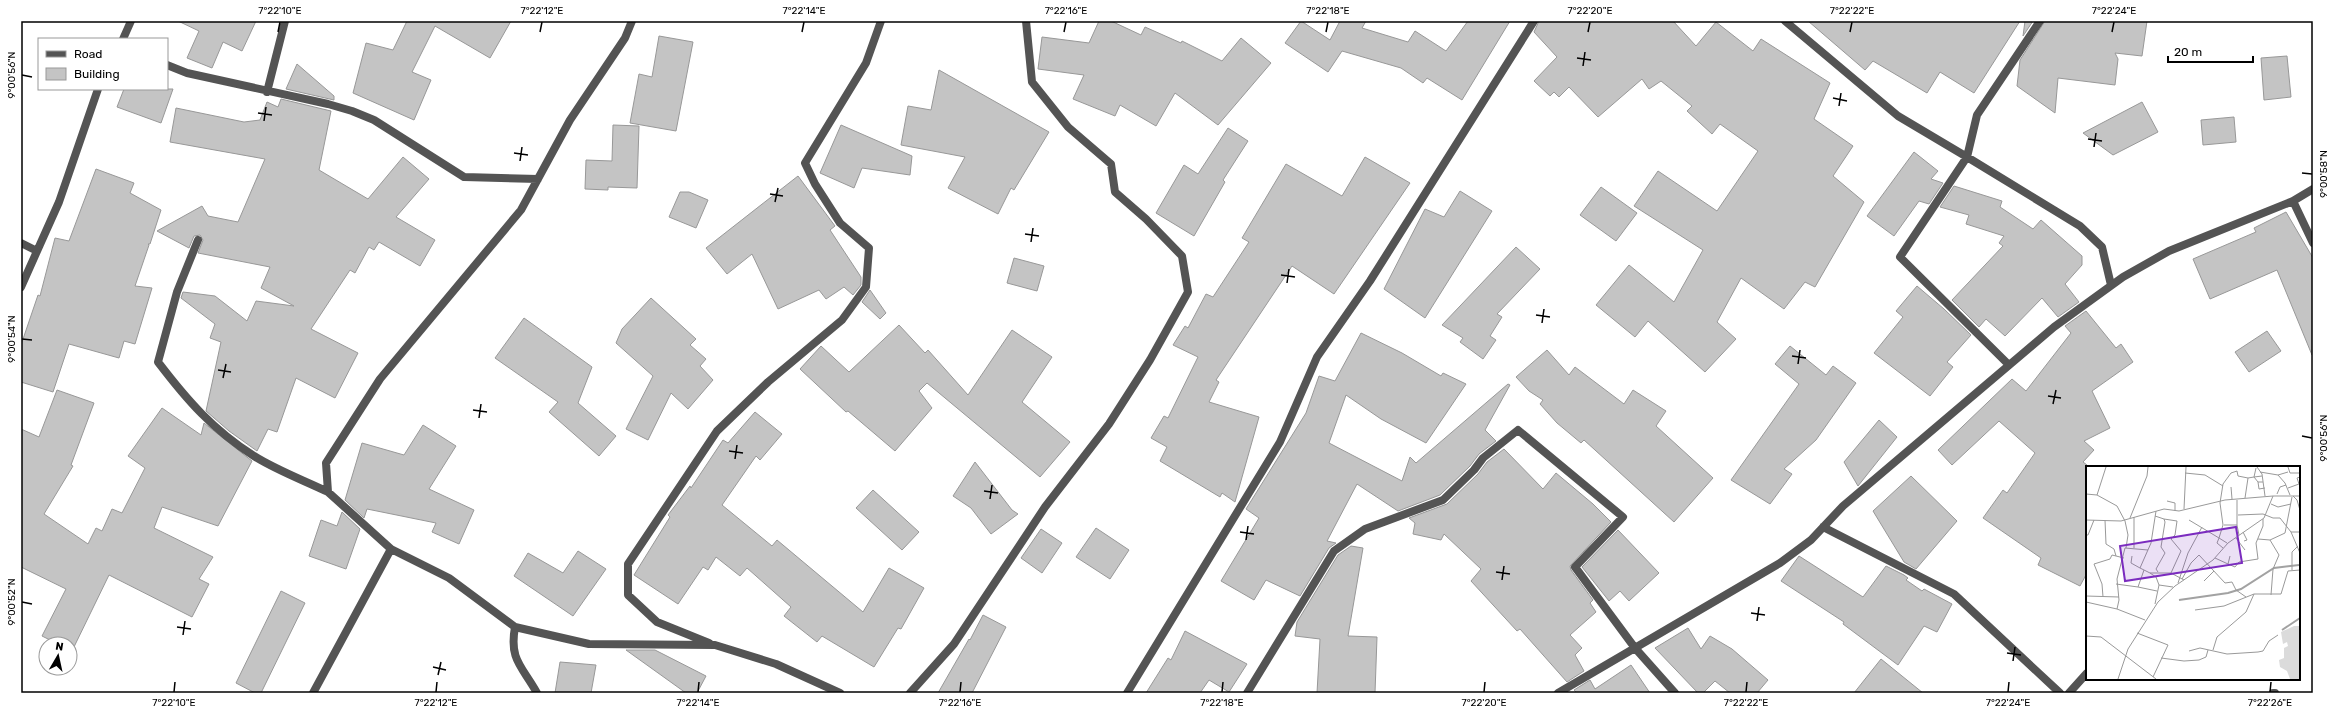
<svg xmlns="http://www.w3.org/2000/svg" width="2334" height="714" viewBox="0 0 2334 714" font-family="Rubik,sans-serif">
	<rect width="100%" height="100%" fill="#fff"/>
	<path fill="#c4c4c4" stroke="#989898" d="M 178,21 L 256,21 L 242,51 L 223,42 L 212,68 L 187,58 L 199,31 Z
		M 407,21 L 511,21 L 490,58 L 435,26 L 412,72 L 431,80 L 414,120 L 353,93 L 366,43 L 393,50 Z
		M 1099,21 L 1111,21 L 1141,35 L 1145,27 L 1181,43 L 1182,41 L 1222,61 L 1241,38 L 1271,63 L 1218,125 L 1175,93 L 1156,126 L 1120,105 L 1115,116 L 1073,99 L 1084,75 L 1038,69 L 1042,37 L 1089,43 Z
		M 1301,21 L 1330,40 L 1340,21 L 1366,21 L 1362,28 L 1408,42 L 1415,31 L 1446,51 L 1468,21 L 1510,21 L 1462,100 L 1427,78 L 1423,83 L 1401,68 L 1342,51 L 1328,72 L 1285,43 Z
		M 1539,21 L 1673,21 L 1696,46 L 1716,22 L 1753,51 L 1761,39 L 1830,83 L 1814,119 L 1853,146 L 1833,176 L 1864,202 L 1815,287 L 1805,282 L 1784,309 L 1741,278 L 1717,322 L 1736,339 L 1705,372 L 1648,321 L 1635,337 L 1596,305 L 1629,265 L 1674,302 L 1703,250 L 1634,206 L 1658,171 L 1717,211 L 1758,151 L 1720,124 L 1712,134 L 1687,111 L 1692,106 L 1661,81 L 1649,89 L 1642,79 L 1598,117 L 1569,87 L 1559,97 L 1554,92 L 1550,96 L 1534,81 L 1557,57 L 1534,32 Z
		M 1808,21 L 2020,21 L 1974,93 L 1940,72 L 1927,93 L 1873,61 L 1865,70 Z
		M 2025,21 L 2033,21 L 2023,36 Z
		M 2045,21 L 2147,21 L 2142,56 L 2115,53 L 2118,59 L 2115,85 L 2058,78 L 2055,113 L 2017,86 L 2020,60 Z
		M 659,36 L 693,42 L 676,131 L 630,123 L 639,74 L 652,77 Z
		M 2287,56 L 2291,97 L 2264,100 L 2261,58 Z
		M 297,64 L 334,96 L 334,100 L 286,89 Z
		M 939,70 L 1049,132 L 1014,190 L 1011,188 L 998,214 L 948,188 L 965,157 L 901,145 L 908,106 L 931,110 Z
		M 124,89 L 173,89 L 161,123 L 117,107 Z
		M 281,99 L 331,111 L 319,170 L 368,199 L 403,157 L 429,179 L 396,217 L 435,240 L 420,266 L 379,242 L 374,250 L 369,247 L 355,273 L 350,270 L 311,329 L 358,353 L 335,398 L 296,378 L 277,432 L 268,429 L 257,451 L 229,431 L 206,411 L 221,342 L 210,338 L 215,324 L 181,298 L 183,292 L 215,296 L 247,321 L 256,301 L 294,306 L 261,288 L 270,267 L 198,253 L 203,240 L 200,235 L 194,236 L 189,248 L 157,231 L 202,206 L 208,216 L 238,222 L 265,159 L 170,142 L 176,108 L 244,122 L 260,120 L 267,102 L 278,107 Z
		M 2142,102 L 2158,132 L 2113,155 L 2083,133 Z
		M 2234,117 L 2236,142 L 2203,145 L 2201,120 Z
		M 613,125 L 639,126 L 637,188 L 608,187 L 608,190 L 585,189 L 586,160 L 612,161 Z
		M 841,125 L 912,156 L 910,175 L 862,168 L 854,188 L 820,173 Z
		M 1228,128 L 1248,141 L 1223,180 L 1225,182 L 1194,236 L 1156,213 L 1184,165 L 1198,174 Z
		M 1914,152 L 1938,171 L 1931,179 L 1943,183 L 1929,204 L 1919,201 L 1894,236 L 1867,216 Z
		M 1365,157 L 1410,183 L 1334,294 L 1292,266 L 1216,380 L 1219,382 L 1209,402 L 1259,417 L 1235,502 L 1222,493 L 1220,497 L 1160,461 L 1167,447 L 1151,438 L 1164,416 L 1168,418 L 1198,357 L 1173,345 L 1185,326 L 1188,328 L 1206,294 L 1213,297 L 1249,242 L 1242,238 L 1286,164 L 1342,196 Z
		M 96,169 L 134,183 L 130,193 L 161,210 L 150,244 L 148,244 L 149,245 L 135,286 L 152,288 L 135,344 L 124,341 L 119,358 L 69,344 L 53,392 L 21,382 L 21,345 L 38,295 L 40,296 L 55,238 L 69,241 Z
		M 798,176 L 835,226 L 830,230 L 861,277 L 861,285 L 853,295 L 844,287 L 826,299 L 819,290 L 778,309 L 752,254 L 727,274 L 706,248 Z
		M 1954,186 L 2002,201 L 2000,207 L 2033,229 L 2041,220 L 2082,256 L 2082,265 L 2065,284 L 2079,302 L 2058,317 L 2042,298 L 2005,336 L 1986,319 L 1979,327 L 1952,300 L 2003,246 L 1999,243 L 2004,236 L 1966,224 L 1969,215 L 1940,207 Z
		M 1601,187 L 1637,213 L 1616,241 L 1580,215 Z
		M 1460,191 L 1492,211 L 1425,318 L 1384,289 L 1425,209 L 1444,217 Z
		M 680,192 L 689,192 L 708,200 L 696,228 L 669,217 Z
		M 2286,212 L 2313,258 L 2312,355 L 2277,270 L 2210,299 L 2193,259 L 2256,232 L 2254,228 Z
		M 1516,247 L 1540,269 L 1497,314 L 1502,317 L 1490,336 L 1496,340 L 1483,359 L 1460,342 L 1463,338 L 1442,325 Z
		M 1014,258 L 1044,266 L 1037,291 L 1007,283 Z
		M 1917,286 L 1944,309 L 1971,335 L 1947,362 L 1953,367 L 1930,396 L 1874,353 L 1903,317 L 1896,311 Z
		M 870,290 L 886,313 L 880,319 L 862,302 Z
		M 651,298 L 696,339 L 690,345 L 706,359 L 700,366 L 713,380 L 688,409 L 671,393 L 648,440 L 626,429 L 653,376 L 616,343 L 622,329 Z
		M 2086,311 L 2116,348 L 2121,344 L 2133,362 L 2092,391 L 2110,428 L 2084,441 L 2094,450 L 2083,462 L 2087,465 L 2087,573 L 2080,586 L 2038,565 L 2041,558 L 1983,518 L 2003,490 L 2007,493 L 2035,453 L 1999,421 L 1952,465 L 1938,450 L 2012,379 L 2026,391 L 2071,333 L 2065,326 Z
		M 524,318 L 592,367 L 578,403 L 616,436 L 599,456 L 549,412 L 558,402 L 495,358 Z
		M 899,325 L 925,353 L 928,350 L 968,395 L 1012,330 L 1052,357 L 1022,402 L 1070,442 L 1040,477 L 927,383 L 919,391 L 932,408 L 895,451 L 848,411 L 846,412 L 800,369 L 821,346 L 849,372 Z
		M 2267,331 L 2281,351 L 2249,372 L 2235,352 Z
		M 1361,333 L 1402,353 L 1441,376 L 1443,373 L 1466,384 L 1426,443 L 1381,419 L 1346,395 L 1329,443 L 1402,481 L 1410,457 L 1416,463 L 1508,384 L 1510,385 L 1485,430 L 1496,441 L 1479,454 L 1470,466 L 1440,495 L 1398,511 L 1357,484 L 1327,541 L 1336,543 L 1329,548 L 1300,596 L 1266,580 L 1254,600 L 1221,581 L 1259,518 L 1246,509 L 1306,413 L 1319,376 L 1335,381 Z
		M 1790,346 L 1826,375 L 1833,366 L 1856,383 L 1816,440 L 1784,469 L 1792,474 L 1770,504 L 1731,480 L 1799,384 L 1775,364 Z
		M 1547,350 L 1569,375 L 1575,367 L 1624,404 L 1633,390 L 1666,411 L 1656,426 L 1713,478 L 1674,522 L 1584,440 L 1581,443 L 1557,423 L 1540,404 L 1543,400 L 1529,391 L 1516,377 Z
		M 57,390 L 94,403 L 71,465 L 73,466 L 44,514 L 88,544 L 96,528 L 102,531 L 112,509 L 122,513 L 145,468 L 128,456 L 162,408 L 201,435 L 204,423 L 252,461 L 218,526 L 162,507 L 154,528 L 213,557 L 199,579 L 209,584 L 192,617 L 109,575 L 72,651 L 70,644 L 58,644 L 42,636 L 66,589 L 21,567 L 21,429 L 39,437 Z
		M 755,412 L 782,434 L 760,460 L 756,456 L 722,505 L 772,546 L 777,540 L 863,612 L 889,568 L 924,588 L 901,629 L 898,628 L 874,667 L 822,636 L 817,642 L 784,616 L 791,607 L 747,568 L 740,576 L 716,557 L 708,570 L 703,567 L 678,604 L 634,575 L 670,517 L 668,515 L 690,486 L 691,488 L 723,440 L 728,443 Z
		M 1879,420 L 1897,437 L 1858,486 L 1844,462 Z
		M 423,425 L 456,446 L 429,489 L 474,510 L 459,544 L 432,532 L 436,523 L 367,509 L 364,518 L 345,500 L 362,443 L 404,455 Z
		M 1504,449 L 1543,489 L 1556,473 L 1593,504 L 1611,522 L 1570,566 L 1571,570 L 1593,600 L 1590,603 L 1596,612 L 1570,635 L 1582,648 L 1575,655 L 1584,671 L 1567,682 L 1520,629 L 1517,631 L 1471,581 L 1481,569 L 1444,534 L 1441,540 L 1413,534 L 1415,523 L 1409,518 L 1447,504 L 1478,474 L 1487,462 Z
		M 975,462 L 1012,510 L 1018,514 L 991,534 L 971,508 L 953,496 Z
		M 1911,476 L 1957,521 L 1916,569 L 1904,562 L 1873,511 Z
		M 873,490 L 919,532 L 902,550 L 856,508 Z
		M 342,512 L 360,529 L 346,569 L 309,556 L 321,520 L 337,526 Z
		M 1096,528 L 1129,550 L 1110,579 L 1076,557 Z
		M 1041,529 L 1062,543 L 1042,573 L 1021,558 Z
		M 1618,530 L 1659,573 L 1629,601 L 1620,591 L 1609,601 L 1582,567 Z
		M 1351,546 L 1363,548 L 1348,636 L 1377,637 L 1375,693 L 1317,693 L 1320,639 L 1295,636 L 1297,622 L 1338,555 Z
		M 578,551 L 606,569 L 573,616 L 514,576 L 528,553 L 563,573 Z
		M 1799,556 L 1863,597 L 1886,566 L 1904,575 L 1908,578 L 1906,580 L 1922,591 L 1924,589 L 1952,604 L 1937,632 L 1924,626 L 1898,665 L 1843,624 L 1844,622 L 1781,581 Z
		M 281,591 L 305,603 L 261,693 L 255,693 L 236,683 Z
		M 983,615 L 1006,627 L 972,693 L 938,693 L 969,639 L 970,640 Z
		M 1688,628 L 1701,649 L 1710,636 L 1732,649 L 1768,680 L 1757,693 L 1730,693 L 1715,681 L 1703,693 L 1698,693 L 1655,648 Z
		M 1185,631 L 1247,664 L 1229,692 L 1209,680 L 1200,693 L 1146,693 L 1168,658 L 1171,660 Z
		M 626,650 L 655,650 L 706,676 L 697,693 L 686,693 Z
		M 1881,659 L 1923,693 L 1854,693 Z
		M 560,662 L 596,665 L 591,693 L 555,693 Z
		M 1631,665 L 1650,693 L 1577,693 L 1574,690 L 1590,680 L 1595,689 Z"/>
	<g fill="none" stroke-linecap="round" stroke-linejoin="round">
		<path stroke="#545454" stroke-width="8" d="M 632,21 L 625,38 L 570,120 L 521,210 L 380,379 L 326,463 L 328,492 L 391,549 L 449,578 L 515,627 L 589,644 L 715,645 L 776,664 L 840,693
			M 1785,21 L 1898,116 L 1967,157 L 1900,257 L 2009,365
			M 2040,21 L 1977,115 L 1967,157 L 2080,226 L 2102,247 L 2111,285
			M 123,39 L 131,21
			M 167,65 L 187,73 L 328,104 L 352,111 L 374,120 L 464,177 L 538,179
			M 267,92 L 285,21
			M 2293,201 L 2313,243
			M 198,240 L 177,292 L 158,362 C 187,400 213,430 254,456 C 276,470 303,480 328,492
			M 21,243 L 37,251
			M 21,287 L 59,202 L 98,89
			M 1823,527 L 1954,594 L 2060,693
			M 515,627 C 509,660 522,666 537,693
			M 709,643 L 657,622 L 628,595 L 628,564 L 717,431 L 768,382 L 842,320 L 866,287 L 869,248 L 840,223 L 815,184 L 805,163 L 866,63 L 881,21
			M 313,693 L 391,549
			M 910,693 L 954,644 L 1045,507 L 1109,424 L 1150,360 L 1188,292 L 1182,256 L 1146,219 L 1115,192 L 1111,164 L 1068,127 L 1032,82 L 1026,21
			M 1127,693 L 1280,442 L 1317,357 L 1370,281 L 1534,21
			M 1247,693 L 1334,551 L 1365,529 L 1443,500 L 1474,470 L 1483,458 L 1518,430 L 1623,517 L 1575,567 L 1635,648 L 1675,693
			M 1558,693 L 1780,563 L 1811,540 L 1843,506 L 2054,327 L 2123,277 L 2169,251 L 2293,201 L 2313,189
			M 2069,693 L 2087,673
			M 2273,693 L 2275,693"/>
	</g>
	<path fill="none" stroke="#000" stroke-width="1.5" d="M 278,32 L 280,22M 540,32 L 542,22M 802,32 L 804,22M 1064,32 L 1066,22M 1326,32 L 1328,22M 1588,32 L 1590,22M 1850,32 L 1852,22M 2112,32 L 2114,22M 1577,58 L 1591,60M 1583,66 L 1585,52M 22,75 L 32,77M 1833,98 L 1847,101M 1839,106 L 1841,93M 258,113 L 272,115M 264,121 L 266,107M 2088,139 L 2102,141M 2094,147 L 2096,133M 514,153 L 528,155M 520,161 L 522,147M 2302,173 L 2312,174M 770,194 L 783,196M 775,202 L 778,188M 1025,234 L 1039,236M 1031,242 L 1033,228M 1281,275 L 1295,277M 1287,283 L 1289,269M 1536,315 L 1550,317M 1542,323 L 1544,309M 22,339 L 32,340M 1792,356 L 1806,358M 1798,364 L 1800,350M 218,370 L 231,372M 223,378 L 226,364M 2048,396 L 2061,398M 2053,404 L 2056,390M 473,410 L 487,412M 479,418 L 481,404M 2302,436 L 2312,438M 729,451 L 743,453M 735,459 L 737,445M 984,491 L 998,493M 990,499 L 992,485M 1240,532 L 1254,534M 1246,540 L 1248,526M 1496,572 L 1510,574M 1502,580 L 1504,566M 22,602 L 32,604M 1751,613 L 1765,615M 1757,621 L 1759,607M 177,627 L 191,629M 183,635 L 185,621M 2007,653 L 2021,655M 2013,661 L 2015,647M 433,667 L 446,670M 438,675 L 441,662M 174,692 L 175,682M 436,692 L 437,682M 698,692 L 699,682M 960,692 L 961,682M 1222,692 L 1223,682M 1484,692 L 1485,682M 1746,692 L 1747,682M 2008,692 L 2009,682M 2270,692 L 2271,682"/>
	<g transform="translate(2086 466)">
		<rect width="214" height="214" fill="#fff"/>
		<path d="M 208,160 L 214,160 L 214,213 L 204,213 L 201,205 L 194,201 L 193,194 L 198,192 L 198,182 L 202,180 L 201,176 L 197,178 L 195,166 Z" fill="#dbdbdb"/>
		<path fill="none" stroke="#a2a2a2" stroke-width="2" d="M 93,134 L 142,127 L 155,123 L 188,102 L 213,99M 196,164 L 214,152"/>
		<path fill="none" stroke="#999" stroke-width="1" d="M 171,1 L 176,8 L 179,30M 202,1 L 204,7 L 214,7M 170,2 L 168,11 L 176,10M 174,6 L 192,9 L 202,6M 99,7 L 119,9 L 137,20M 192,9 L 199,17 L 204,29M 162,12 L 168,11 L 172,16M 177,16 L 172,16 L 173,23 L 179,22M 145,21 L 146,33M 202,22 L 213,18 L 211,12 L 214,11M 0,28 L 11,29 L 20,1M 191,28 L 194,21 L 200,19M 11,29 L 31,40 L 39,55 L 42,69 L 40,82M 207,30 L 211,34 L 214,44M 151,34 L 151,59 L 153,69M 81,35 L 89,37 L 89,45M 185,38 L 192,41 L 205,38M 98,43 L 100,1M 70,45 L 65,77 L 54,102 L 64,107 L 85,107 L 98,114M 152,49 L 177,48 L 187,52 L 194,52 L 205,66 L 214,66M 69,50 L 78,53 L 79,56 L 75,81 L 79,87 L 70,103 L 72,106M 44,52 L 61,10 L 62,1M 78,53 L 91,55 L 89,69 L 85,73 L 95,85 L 85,107M 0,54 L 35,55 L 78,43 L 93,45 L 139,34 L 187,30M 19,54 L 20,78 L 28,83 L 30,90M 103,54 L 133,72 L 131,77 L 137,82M 138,59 L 151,59M 157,66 L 161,74 L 158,75M 205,66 L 214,87M 0,69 L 2,69 L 8,54M 150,72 L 159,84M 172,73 L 184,74 L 199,67 L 206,31M 184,74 L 193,89 L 187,103 L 185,129M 141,77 L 133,72 L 137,59 L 134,37 L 137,18 L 145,7 L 151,5 L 152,10 L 162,12 L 159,32M 48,82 L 48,51M 46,90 L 45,97 L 54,102M 129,92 L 142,98 L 144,90M 142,98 L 149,101 L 153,96 L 172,93 L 170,77 L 177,60 L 177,53M 58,104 L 52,121 L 71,125M 206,104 L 206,86 L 212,80M 64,107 L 70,111 L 73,119 L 69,138M 96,113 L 105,97 L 113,89 L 139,117 L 146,116 L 150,124 L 160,131M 118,115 L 128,105M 92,117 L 102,87 L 116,61M 30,118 L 52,121M 73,119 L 87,121M 0,130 L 33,131M 17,131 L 16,118 L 8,98 L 24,93 L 26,89 L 38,92M 0,136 L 31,143 L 59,154M 31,143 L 33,134 L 31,113 L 39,82 L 62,84M 109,144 L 138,140 L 168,128 L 195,128 L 202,105 L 214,104M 51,167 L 82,179 L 67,211M 0,170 L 15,171 L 70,213M 127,184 L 131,171 L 160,146 L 168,128M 103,185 L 114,182 L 141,188 L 172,186 L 177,185 L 183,175 L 192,169M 75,192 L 98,195 L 113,194 L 120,191 L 122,184M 32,213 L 42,183 L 72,136 L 89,120 L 127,94 L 142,77 L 178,52 L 187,30 L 214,30"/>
		<path fill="#7b2cbf" fill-opacity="0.15" stroke="#7b2cbf" stroke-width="2" d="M 150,61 L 156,97 L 39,115 L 34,80 Z"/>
		<rect width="214" height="214" fill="none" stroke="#000" stroke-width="2"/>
	</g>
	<rect width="2334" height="714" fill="none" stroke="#ffffff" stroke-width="44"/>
	<rect x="38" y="38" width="130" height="52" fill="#ffffff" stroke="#999999"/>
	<rect x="46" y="51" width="20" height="6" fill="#545454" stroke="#999999"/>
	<text x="74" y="58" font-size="12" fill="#000000">Road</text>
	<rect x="46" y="68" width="20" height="12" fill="#c4c4c4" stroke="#999999"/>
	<text x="74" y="78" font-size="12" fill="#000000">Building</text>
	<g transform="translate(58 656) rotate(9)"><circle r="19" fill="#ffffff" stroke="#999999"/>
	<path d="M0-3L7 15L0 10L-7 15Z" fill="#000000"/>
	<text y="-6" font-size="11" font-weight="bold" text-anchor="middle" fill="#000000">N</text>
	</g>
	<path d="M2168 56v6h85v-6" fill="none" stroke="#000000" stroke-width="2"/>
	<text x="2174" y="56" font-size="12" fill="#000000" stroke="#ffffff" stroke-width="3" paint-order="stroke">20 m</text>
	<rect x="22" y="22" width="2290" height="670" fill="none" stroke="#000" stroke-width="1.5"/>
	<g font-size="10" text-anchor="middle" fill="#000">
		<text x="280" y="14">7°22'10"E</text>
		<text x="542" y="14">7°22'12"E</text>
		<text x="804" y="14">7°22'14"E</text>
		<text x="1066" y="14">7°22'16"E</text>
		<text x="1328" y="14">7°22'18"E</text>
		<text x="1590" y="14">7°22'20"E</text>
		<text x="1852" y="14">7°22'22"E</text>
		<text x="2114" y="14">7°22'24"E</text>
		<text transform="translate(11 75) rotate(-90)" y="4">9°00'56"N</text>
		<text transform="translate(2323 174) rotate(-90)" y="4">9°00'58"N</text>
		<text transform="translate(11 339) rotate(-90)" y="4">9°00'54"N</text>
		<text transform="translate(2323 438) rotate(-90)" y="4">9°00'56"N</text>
		<text transform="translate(11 602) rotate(-90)" y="4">9°00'52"N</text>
		<text x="174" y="706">7°22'10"E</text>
		<text x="436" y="706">7°22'12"E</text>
		<text x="698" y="706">7°22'14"E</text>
		<text x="960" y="706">7°22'16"E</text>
		<text x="1222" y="706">7°22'18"E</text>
		<text x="1484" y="706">7°22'20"E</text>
		<text x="1746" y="706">7°22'22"E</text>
		<text x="2008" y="706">7°22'24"E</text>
		<text x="2270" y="706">7°22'26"E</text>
	</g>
</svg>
